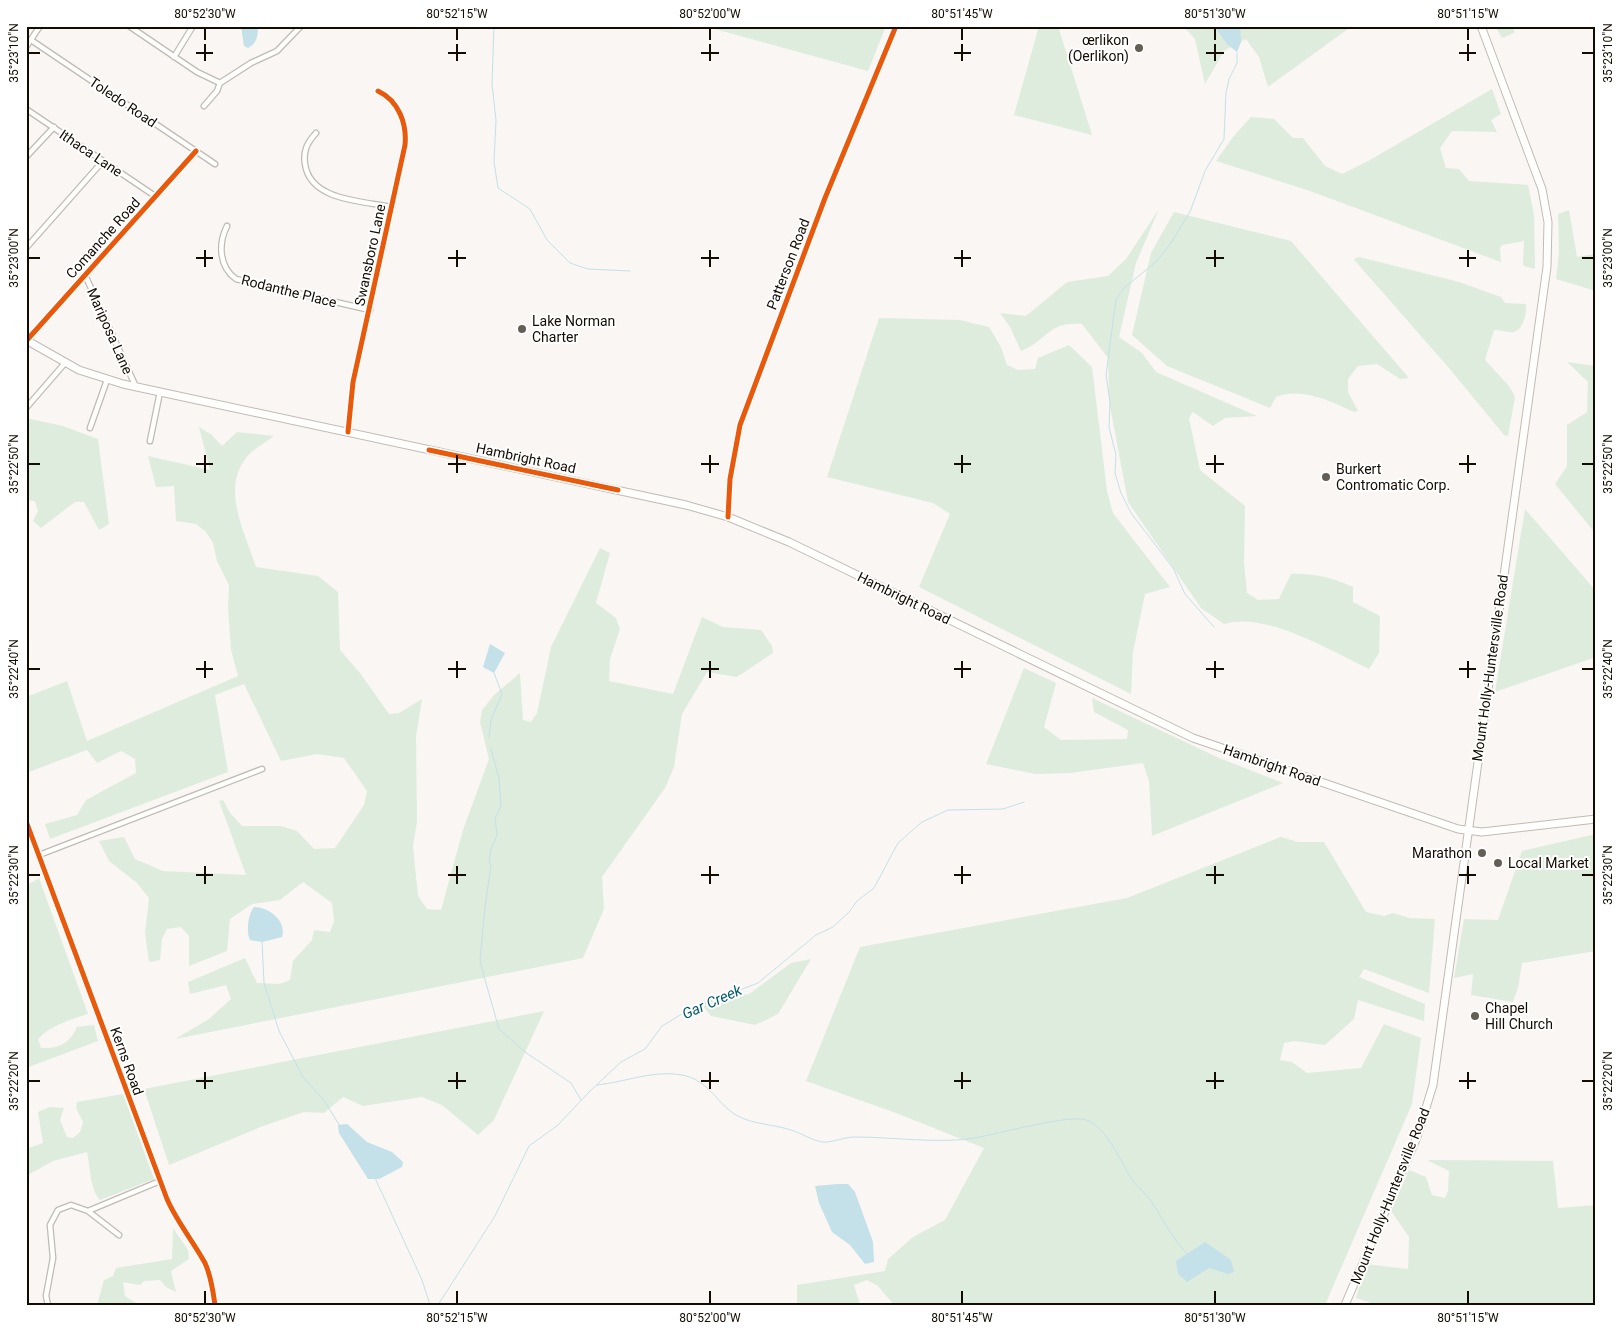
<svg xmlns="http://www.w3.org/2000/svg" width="1622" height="1331" viewBox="0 0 1622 1331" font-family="Roboto,sans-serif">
	<rect width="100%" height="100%" fill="#f9f6f3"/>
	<path fill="#deecde" d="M 704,26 L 886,26 L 868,71 Z
		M 1039,26 L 1058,26 L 1092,135 L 1014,115 Z
		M 1183,26 L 1352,26 L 1268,87 L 1259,57 L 1246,39 L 1224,51 L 1205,84 L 1195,39 Z
		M 1495,26 L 1511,26 L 1514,29 L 1514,33 L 1502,38 Z
		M 1492,89 L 1501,114 L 1491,120 L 1497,132 L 1452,131 L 1440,148 L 1446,168 L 1459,169 L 1469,181 L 1528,185 L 1534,214 L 1535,269 L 1524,266 L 1523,264 L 1524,241 L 1502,245 L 1500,248 L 1501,262 L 1310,191 L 1216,161 L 1233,137 L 1251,117 L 1274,119 L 1293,138 L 1303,138 L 1325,166 L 1342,174 L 1370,160 Z
		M 1159,209 L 1136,263 L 1119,337 L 1142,353 L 1156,372 L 1257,416 L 1225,418 L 1213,426 L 1193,412 L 1189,418 L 1200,470 L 1245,506 L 1244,562 L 1247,593 L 1258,600 L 1279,599 L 1291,574 C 1313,573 1333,578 1353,587 L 1353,602 L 1380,616 L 1379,653 L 1369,669 C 1331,651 1265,611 1224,624 L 1201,608 L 1128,502 L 1109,401 L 1108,358 L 1082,324 C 1046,322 1049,340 1021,351 L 1010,327 L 1000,313 L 1026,316 L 1067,282 L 1108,276 L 1126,259 Z
		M 1569,210 L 1577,257 L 1596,254 L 1596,291 L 1556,279 L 1559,251 L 1558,214 Z
		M 1174,212 L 1291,241 L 1409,378 L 1400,379 L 1377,364 L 1358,366 L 1348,379 L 1348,392 L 1358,411 L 1354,412 C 1329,401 1303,387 1276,397 L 1270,408 L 1167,366 L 1132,335 L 1151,253 Z
		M 1359,257 L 1459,282 L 1501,297 L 1505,303 L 1526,304 C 1527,312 1524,329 1514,332 C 1508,333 1500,330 1494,330 L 1485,360 L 1509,386 L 1515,397 L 1508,436 L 1504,435 L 1449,368 L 1356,262 L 1354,259 Z
		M 879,318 L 960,320 L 989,327 L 1001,347 L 1007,365 L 1018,370 L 1035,369 L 1038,358 L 1069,345 L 1092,367 L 1107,491 L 1113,513 L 1170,587 L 1145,594 L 1133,652 L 1131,694 L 919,587 L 950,514 L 933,503 L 827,477 Z
		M 1567,362 L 1596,366 L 1596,534 L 1555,484 L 1567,466 L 1567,425 L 1587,412 L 1588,382 Z
		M 26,418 L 63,426 L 98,439 L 109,524 L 99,530 L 84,502 L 75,502 L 41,528 L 33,521 L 38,511 L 35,501 L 26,500 Z
		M 199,427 L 212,435 L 222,446 L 237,432 L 274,436 C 265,443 253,449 246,458 C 221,490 245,532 256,567 L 318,576 L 338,592 L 340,650 L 360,673 L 389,714 L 399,713 L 422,699 L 416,736 L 417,821 L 413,846 L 418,896 L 427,909 L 441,910 L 463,830 L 489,759 L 480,722 L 482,710 L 494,695 L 520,673 L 523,720 L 531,722 L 537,713 L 551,647 L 600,548 L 610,553 L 596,603 L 616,618 L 620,629 L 610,659 L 609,681 L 673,694 L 702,617 L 723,627 L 761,630 L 772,646 L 773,653 L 737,677 L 707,672 L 682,714 L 674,767 L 665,788 L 602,877 L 604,909 L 583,958 L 175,1039 L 209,1019 L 231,999 L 226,985 L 190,994 L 188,982 L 245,958 L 257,983 L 280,984 L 290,980 L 293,961 L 312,940 L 314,930 L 330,932 L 334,921 L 332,903 L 303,882 L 280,900 L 252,904 L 230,919 L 227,951 L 189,966 L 189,936 L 181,927 L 167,929 L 162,939 L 160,960 L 149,962 L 145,933 L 149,898 L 137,883 L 109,861 L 99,841 L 124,837 L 135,859 L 163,871 L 246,875 L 219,801 L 223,800 L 230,813 L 242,826 L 281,826 L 297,831 L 314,849 L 335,848 L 364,805 L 367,791 L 344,758 L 317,754 L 281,761 L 244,684 L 215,695 L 228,772 L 50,839 L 45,824 L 77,815 L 86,800 L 136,773 L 135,759 L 121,751 L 97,763 L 87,750 L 26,773 L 26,697 L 67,681 L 87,741 L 238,676 L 231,650 L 228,608 L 229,585 L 217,561 L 213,543 L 206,532 L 196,524 L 176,521 L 174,486 L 156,487 L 148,456 L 210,470 Z
		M 1525,509 L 1596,591 L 1596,657 L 1495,692 Z
		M 1024,668 L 1056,683 L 1044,727 L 1061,740 L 1127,739 L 1128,730 L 1094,712 L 1092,698 L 1219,758 L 1283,783 L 1152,836 L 1149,781 L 1143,763 L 1070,773 L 1036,774 L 986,764 Z
		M 1596,834 L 1596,951 L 1522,963 L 1518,988 L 1513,1002 L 1471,995 L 1473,974 L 1454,978 L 1464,919 L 1498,920 L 1522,851 Z
		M 1281,837 L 1298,842 L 1324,842 L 1366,912 L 1384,916 L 1393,913 L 1409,918 L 1435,919 L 1429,993 L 1364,969 L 1359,977 L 1425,1004 L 1424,1021 L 1358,1000 L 1354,1019 L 1325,1045 L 1295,1041 L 1284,1043 L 1280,1060 L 1292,1062 L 1307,1073 L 1361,1068 L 1384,1024 L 1421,1038 L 1412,1104 L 1325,1305 L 894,1305 L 878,1286 L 867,1280 L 854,1285 L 860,1305 L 797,1305 L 797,1285 L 885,1271 L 888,1259 L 913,1237 L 945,1220 L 984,1148 L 896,1113 L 806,1081 L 860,947 L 1127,898 Z
		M 39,878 L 88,1014 C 71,1019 50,1026 38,1039 L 41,1048 C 59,1049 70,1043 77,1027 L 94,1025 L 98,1041 L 26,1068 L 26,886 Z
		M 811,959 L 778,1014 L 755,1025 L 711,1016 L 700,1002 L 749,994 L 791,963 Z
		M 544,1011 L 494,1120 L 478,1135 L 442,1105 L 422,1097 L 363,1106 L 343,1097 L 324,1113 L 304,1112 L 263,1126 L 169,1165 L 144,1089 Z
		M 123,1094 L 154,1179 L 100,1200 C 90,1190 90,1165 87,1152 L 53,1161 L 26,1176 L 26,1149 L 43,1143 L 38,1112 L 50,1107 L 64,1108 L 60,1120 L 67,1137 L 73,1138 L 80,1132 L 83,1122 L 76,1108 L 77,1102 Z
		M 1427,1160 L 1553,1161 L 1558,1208 L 1596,1205 L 1596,1305 L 1377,1305 L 1356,1298 L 1366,1264 L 1408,1269 L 1409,1237 L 1391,1211 L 1409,1170 L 1426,1177 L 1432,1195 L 1445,1198 L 1448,1191 L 1449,1171 Z
		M 173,1228 L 188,1250 L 189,1259 L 171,1271 L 176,1292 L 166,1287 L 160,1280 L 144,1281 L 140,1285 L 123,1282 L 125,1296 L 139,1305 L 97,1305 L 104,1280 L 113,1276 L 116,1268 L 172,1259 Z"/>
	<path fill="#c4e0e8" d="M 241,26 L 258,26 C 258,35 257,44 248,48 L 244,46 Z
		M 1214,26 L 1240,26 L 1241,42 L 1237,52 L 1227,44 Z
		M 490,644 L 505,653 L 494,673 L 483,667 Z
		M 254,907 C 269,907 287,921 282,937 L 262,942 L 250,940 C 246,932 248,914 254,907 Z
		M 347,1124 L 367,1142 L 392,1152 L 403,1162 L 402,1167 L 379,1179 L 368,1179 L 339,1133 L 338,1125 Z
		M 838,1184 L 848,1184 L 855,1192 L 873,1242 L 874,1262 L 865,1264 L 850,1245 L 832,1232 L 819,1203 L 815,1186 Z
		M 1205,1242 L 1231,1260 L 1234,1272 L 1228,1274 L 1209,1268 L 1187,1282 L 1178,1274 L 1176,1261 Z"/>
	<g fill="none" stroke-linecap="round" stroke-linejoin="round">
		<path stroke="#c4e0e8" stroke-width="1" d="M 494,26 L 492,84 L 496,120 L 494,162 L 498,188 L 530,209 L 547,240 L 570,263 L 588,269 L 630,271
			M 1214,627 L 1185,594 L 1173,568 L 1131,513 L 1121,493 L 1115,473 L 1116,455 L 1109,427 L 1110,402 L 1106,375 L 1116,299 L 1124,288 L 1157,261 L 1171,243 L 1190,212 L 1205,171 L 1224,139 L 1226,93 L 1229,79 L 1237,63 L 1237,53
			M 489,738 L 491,720 L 502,694 L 494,673
			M 491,749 L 499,778 L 501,806 L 495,818 L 497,835 L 491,849 L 489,862 L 491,865 L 485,907 L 480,960 L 482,969 L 499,1029 L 525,1052 L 571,1083 L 581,1100
			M 262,941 L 264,983 L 279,1031 L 303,1077 L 323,1099 L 340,1126
			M 597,1085 C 626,1082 652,1070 682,1075 C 709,1080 716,1103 736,1115 C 753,1125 775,1124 794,1131 C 803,1134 811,1140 822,1142 C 832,1143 844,1137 855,1137 C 895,1137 936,1144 975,1138 C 997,1134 1070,1114 1086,1120 C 1106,1126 1121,1162 1131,1178 C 1137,1187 1145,1193 1151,1201 C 1163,1219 1172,1238 1187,1254
			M 375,1178 L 422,1280 L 430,1305
			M 438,1305 L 495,1216 L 529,1146 L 558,1125 L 589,1092 L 621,1062 L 645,1049 L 662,1026 L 692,1008 L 758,983 L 816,935 L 833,927 L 850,911 L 857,901 L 874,888 L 898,843 L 922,822 L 948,810 L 1003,809 L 1024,802"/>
		<defs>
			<path id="street" d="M 129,26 L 197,72 L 220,83
				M 31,40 L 215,164
				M 26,47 L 40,26
				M 174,57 L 193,26
				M 204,106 L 217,91 L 220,83 L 251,63 L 277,51 L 301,26
				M 26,109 L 155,196
				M 316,133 C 307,143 303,151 305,164 C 310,201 363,201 392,207
				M 26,157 L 54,127
				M 227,226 C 218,244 219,267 236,279 L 370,310
				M 26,248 L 103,161
				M 85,275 L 136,387
				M 27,340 L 196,151
				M 26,408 L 65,363
				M 90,428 L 107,380
				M 348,432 L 353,382 L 405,145 C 407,124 399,101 378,91
				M 150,441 L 160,392
				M 728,517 L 730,479 L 740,425 L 825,198 L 896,26
				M 26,821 L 167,1199 C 177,1222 193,1241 205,1263 C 211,1276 213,1290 215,1305
				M 39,855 L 262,769
				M 88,1211 L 160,1181
				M 48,1305 L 46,1296 L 53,1258 L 50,1225 L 58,1210 L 71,1205 L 88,1211 L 119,1235"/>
			<path id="secondary" d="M 26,340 L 79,370 L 123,384 L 686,505 L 728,517 L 789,542 L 1193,738 L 1458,829 L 1482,832 L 1596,819
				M 1345,1305 L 1417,1137 L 1433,1085 L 1547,267 L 1548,222 L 1542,189 L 1481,26"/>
		</defs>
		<use href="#street" stroke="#c1bbb5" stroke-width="7"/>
		<use href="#secondary" stroke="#c1bbb5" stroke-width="9"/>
		<use href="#street" stroke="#fefefd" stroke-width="4.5"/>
		<use href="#secondary" stroke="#fefefd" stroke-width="7"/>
		<defs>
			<path id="cycleway" d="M 27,340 L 196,151
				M 348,432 L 353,382 L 405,145 C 407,124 399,101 378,91
				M 429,450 L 618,490
				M 728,517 L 730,479 L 740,425 L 825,198 L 896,26
				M 26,821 L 167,1199 C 177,1222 193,1241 205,1263 C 211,1276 213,1290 215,1305"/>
		</defs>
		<use href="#cycleway" stroke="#fff" stroke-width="8"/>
		<use href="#cycleway" stroke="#e8590c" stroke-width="5"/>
	</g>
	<path fill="none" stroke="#130c03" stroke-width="2" d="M 205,28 L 205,40M 457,28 L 457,40M 710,28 L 710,40M 962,28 L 962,40M 1215,28 L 1215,40M 1468,28 L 1468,40M 205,44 L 205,61M 457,44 L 457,61M 710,44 L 710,61M 962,44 L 962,61M 1215,44 L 1215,61M 1468,44 L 1468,61M 28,53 L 40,53M 196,53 L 213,53M 448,53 L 466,53M 701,53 L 719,53M 954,53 L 971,53M 1206,53 L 1224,53M 1459,53 L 1476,53M 1582,53 L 1594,53M 205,250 L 205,267M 457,250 L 457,267M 710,250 L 710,267M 962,250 L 962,267M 1215,250 L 1215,267M 1468,250 L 1468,267M 28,258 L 40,258M 196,258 L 213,258M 448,258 L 466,258M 701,258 L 719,258M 954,258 L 971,258M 1206,258 L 1224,258M 1459,258 L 1476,258M 1582,258 L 1594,258M 205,455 L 205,473M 457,455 L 457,473M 710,455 L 710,473M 962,455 L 962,473M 1215,455 L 1215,473M 1468,455 L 1468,473M 28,464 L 40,464M 196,464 L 213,464M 448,464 L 466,464M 701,464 L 719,464M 954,464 L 971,464M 1206,464 L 1224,464M 1459,464 L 1476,464M 1582,464 L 1594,464M 205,661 L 205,678M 457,661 L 457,678M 710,661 L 710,678M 962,661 L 962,678M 1215,661 L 1215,678M 1468,661 L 1468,678M 28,669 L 40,669M 196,669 L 213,669M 448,669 L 466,669M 701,669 L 719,669M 954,669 L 971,669M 1206,669 L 1224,669M 1459,669 L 1476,669M 1582,669 L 1594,669M 205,866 L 205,884M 457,866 L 457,884M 710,866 L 710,884M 962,866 L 962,884M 1215,866 L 1215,884M 1468,866 L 1468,884M 28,875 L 40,875M 196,875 L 213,875M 448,875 L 466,875M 701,875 L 719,875M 954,875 L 971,875M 1206,875 L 1224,875M 1459,875 L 1476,875M 1582,875 L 1594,875M 205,1072 L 205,1089M 457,1072 L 457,1089M 710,1072 L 710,1089M 962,1072 L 962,1089M 1215,1072 L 1215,1089M 1468,1072 L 1468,1089M 28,1081 L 40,1081M 196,1081 L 213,1081M 448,1081 L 466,1081M 701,1081 L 719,1081M 954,1081 L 971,1081M 1206,1081 L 1224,1081M 1459,1081 L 1476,1081M 1582,1081 L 1594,1081M 205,1291 L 205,1304M 457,1291 L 457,1304M 710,1291 L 710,1304M 962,1291 L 962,1304M 1215,1291 L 1215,1304M 1468,1291 L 1468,1304"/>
	<g fill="#645e57" stroke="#fff" stroke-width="2">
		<circle cx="1139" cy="48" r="5"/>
		<circle cx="522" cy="329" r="5"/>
		<circle cx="1326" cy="477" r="5"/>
		<circle cx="1482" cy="853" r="5"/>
		<circle cx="1498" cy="863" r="5"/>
		<circle cx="1475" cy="1016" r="5"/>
	</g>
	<g text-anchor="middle" stroke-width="4" stroke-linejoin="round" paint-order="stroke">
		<g font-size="14" fill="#130c03" stroke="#fff" text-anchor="start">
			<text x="1129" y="45" text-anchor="end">œrlikon<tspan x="1129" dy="16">(Oerlikon)</tspan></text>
			<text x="532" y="326">Lake Norman<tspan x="532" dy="16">Charter</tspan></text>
			<text x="1336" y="474">Burkert<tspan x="1336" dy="16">Contromatic Corp.</tspan></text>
			<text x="1472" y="858" text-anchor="end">Marathon</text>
			<text x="1508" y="868">Local Market</text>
			<text x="1485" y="1013">Chapel<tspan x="1485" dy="16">Hill Church</tspan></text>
		</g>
		<g font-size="14" fill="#130c03" stroke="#fff">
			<text transform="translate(123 102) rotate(34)" y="5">Toledo Road</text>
			<text transform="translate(91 153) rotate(34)" y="5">Ithaca Lane</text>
			<text transform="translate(103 238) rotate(-48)" y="5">Comanche Road</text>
			<text transform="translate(370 255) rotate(-78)" y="5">Swansboro Lane</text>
			<text transform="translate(788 264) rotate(-69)" y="5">Patterson Road</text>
			<text transform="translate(289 291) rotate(14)" y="5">Rodanthe Place</text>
			<text transform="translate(110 331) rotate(66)" y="5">Mariposa Lane</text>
			<text transform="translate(526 458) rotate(12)" y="5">Hambright Road</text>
			<text transform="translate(904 598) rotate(26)" y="5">Hambright Road</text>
			<text transform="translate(1490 668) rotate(-82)" y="5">Mount Holly-Huntersville Road</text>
			<text transform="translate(1272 765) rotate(19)" y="5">Hambright Road</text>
			<text transform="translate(127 1061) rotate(70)" y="5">Kerns Road</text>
			<text transform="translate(1390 1196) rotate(-68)" y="5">Mount Holly-Huntersville Road</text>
		</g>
		<g font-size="15" font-style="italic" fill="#055a6e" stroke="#fff">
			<text transform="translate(712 1002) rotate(-24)" y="5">Gar Creek</text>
		</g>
	</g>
	<rect width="1622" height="1331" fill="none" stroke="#ffffff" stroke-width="55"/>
	<rect x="28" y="28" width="1566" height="1276" fill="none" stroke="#130c03" stroke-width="2"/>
	<g font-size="12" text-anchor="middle" fill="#130c03">
		<text x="205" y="18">80°52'30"W</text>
		<text x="457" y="18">80°52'15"W</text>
		<text x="710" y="18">80°52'00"W</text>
		<text x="962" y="18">80°51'45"W</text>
		<text x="1215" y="18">80°51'30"W</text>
		<text x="1468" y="18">80°51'15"W</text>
		<text transform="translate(14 53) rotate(-90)" y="4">35°23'10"N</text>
		<text transform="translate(1608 53) rotate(-90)" y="4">35°23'10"N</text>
		<text transform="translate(14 258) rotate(-90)" y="4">35°23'00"N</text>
		<text transform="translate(1608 258) rotate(-90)" y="4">35°23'00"N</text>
		<text transform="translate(14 464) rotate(-90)" y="4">35°22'50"N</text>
		<text transform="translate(1608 464) rotate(-90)" y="4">35°22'50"N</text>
		<text transform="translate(14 669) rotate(-90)" y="4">35°22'40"N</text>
		<text transform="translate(1608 669) rotate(-90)" y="4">35°22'40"N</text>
		<text transform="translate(14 875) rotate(-90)" y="4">35°22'30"N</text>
		<text transform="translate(1608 875) rotate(-90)" y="4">35°22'30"N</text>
		<text transform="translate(14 1081) rotate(-90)" y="4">35°22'20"N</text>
		<text transform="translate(1608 1081) rotate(-90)" y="4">35°22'20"N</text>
		<text x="205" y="1322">80°52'30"W</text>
		<text x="457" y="1322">80°52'15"W</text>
		<text x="710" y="1322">80°52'00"W</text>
		<text x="962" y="1322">80°51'45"W</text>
		<text x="1215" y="1322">80°51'30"W</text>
		<text x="1468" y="1322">80°51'15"W</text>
	</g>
</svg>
